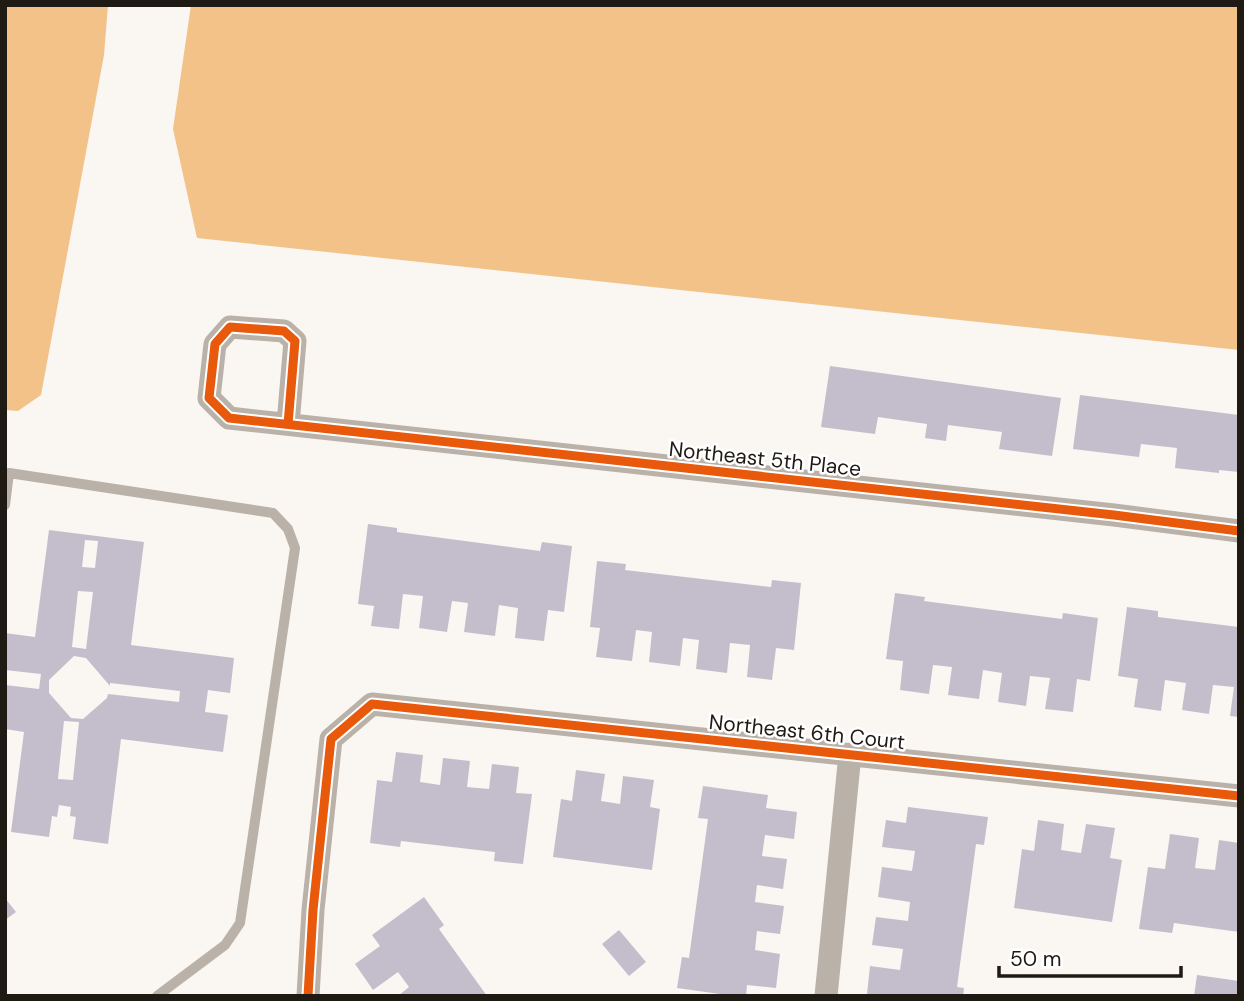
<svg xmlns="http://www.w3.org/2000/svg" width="1244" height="1001" viewBox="0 0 1244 1001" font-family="'DM Sans',sans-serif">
	<rect width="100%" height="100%" fill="#faf6f2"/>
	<path fill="#f2c288" d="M 5,5 L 108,5 L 104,55 L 41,395 L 18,411 L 5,410 Z
		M 191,5 L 1239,5 L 1239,350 L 197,238 L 173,129 Z"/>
	<path fill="#c4becc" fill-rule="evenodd" d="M 830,366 L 1061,398 L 1052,456 L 999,449 L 1002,432 L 948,425 L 946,441 L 925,438 L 927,424 L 878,417 L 875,434 L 821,427 Z
		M 1080,395 L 1239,415 L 1239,472 L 1219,470 L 1219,473 L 1175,468 L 1177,448 L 1141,444 L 1139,457 L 1073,449 Z
		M 368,524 L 397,528 L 397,532 L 540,551 L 542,542 L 572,546 L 564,612 L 548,610 L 544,641 L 515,638 L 518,608 L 499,605 L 495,636 L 464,632 L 468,603 L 452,601 L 447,632 L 419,628 L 423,596 L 403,594 L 399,629 L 371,626 L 374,606 L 358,604 Z
		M 49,530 L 144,542 L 131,645 L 234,658 L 230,693 L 208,690 L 205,712 L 228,715 L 223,752 L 121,739 L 108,844 L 73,839 L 76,817 L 70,816 L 71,807 L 59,805 L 57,817 L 52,816 L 49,837 L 11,832 L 24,732 L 5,729 L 5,685 L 39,689 L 41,674 L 5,670 L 5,633 L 35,637 ZM 85,540 L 98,541 L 95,568 L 82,567 ZM 78,591 L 93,592 L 86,649 L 72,647 ZM 74,656 L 86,658 L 110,686 L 110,683 L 180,691 L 179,702 L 108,694 L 107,698 L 83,719 L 71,718 L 49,693 L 49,680 ZM 64,721 L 79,722 L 73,780 L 58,779 Z
		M 597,561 L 626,564 L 625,570 L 771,587 L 772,580 L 801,583 L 794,650 L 776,648 L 772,680 L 747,677 L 750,645 L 730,643 L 727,673 L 696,669 L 699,640 L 683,638 L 680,666 L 649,662 L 652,632 L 636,630 L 632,661 L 596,657 L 600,628 L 590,627 Z
		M 895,593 L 925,597 L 924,601 L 1062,619 L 1063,613 L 1098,618 L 1090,681 L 1077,679 L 1073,712 L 1045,709 L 1050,678 L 1030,676 L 1026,706 L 998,702 L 1002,673 L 983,670 L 979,699 L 948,695 L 952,667 L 933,665 L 929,694 L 900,690 L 903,661 L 886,659 Z
		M 1127,607 L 1158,611 L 1158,617 L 1239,627 L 1239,717 L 1230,716 L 1234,687 L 1213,685 L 1209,714 L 1182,710 L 1186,683 L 1165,680 L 1161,711 L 1134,707 L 1138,679 L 1118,676 Z
		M 396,752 L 423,755 L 420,782 L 440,785 L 443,758 L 470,761 L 467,787 L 489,789 L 492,764 L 519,767 L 516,793 L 532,794 L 523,864 L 494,861 L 495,852 L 401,841 L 400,847 L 370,843 L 377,780 L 392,782 Z
		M 576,770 L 605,774 L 601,801 L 620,804 L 623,776 L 654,780 L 650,807 L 660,809 L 652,870 L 553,857 L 561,799 L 572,801 Z
		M 703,786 L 768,795 L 766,808 L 797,812 L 794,839 L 765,835 L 762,856 L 787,859 L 783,889 L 757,885 L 755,902 L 784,906 L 780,934 L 757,931 L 755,950 L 780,954 L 776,988 L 747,985 L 746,996 L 734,996 L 677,988 L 682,957 L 689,958 L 708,819 L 698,818 Z
		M 908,807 L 988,817 L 984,845 L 976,844 L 957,987 L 964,988 L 963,996 L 883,996 L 867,994 L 870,966 L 900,970 L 903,949 L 872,945 L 876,917 L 908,921 L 910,902 L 878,897 L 882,867 L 912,871 L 915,851 L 882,847 L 886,820 L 906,823 Z
		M 1038,820 L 1064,824 L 1061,850 L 1081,853 L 1086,824 L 1115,828 L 1110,858 L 1122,860 L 1112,922 L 1014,908 L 1022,849 L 1034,851 Z
		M 1170,834 L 1199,838 L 1195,868 L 1215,870 L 1219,840 L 1239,843 L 1239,932 L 1174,923 L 1172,933 L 1139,929 L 1148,867 L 1165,869 Z
		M 424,897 L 444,925 L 439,929 L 487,996 L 398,996 L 409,987 L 398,972 L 373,990 L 355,964 L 380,946 L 372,935 Z
		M 5,898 L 16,912 L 5,920 Z
		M 619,930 L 646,962 L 629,976 L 602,944 Z
		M 1197,975 L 1239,981 L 1239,996 L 1194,996 Z"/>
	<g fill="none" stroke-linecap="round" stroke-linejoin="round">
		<path stroke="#bab2a9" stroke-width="10" d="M 5,505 L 9,473 L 273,513 L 288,529 L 295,548 L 240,923 L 225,945 L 157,996"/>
		<path stroke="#bab2a9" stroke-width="23" d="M 288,424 L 295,341 L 284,331 L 230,327 L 215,344 L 209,398 L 229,418 L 1114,515 L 1239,531
			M 308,996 L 313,910 L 331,739 L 372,704 L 1239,796
			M 826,996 L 850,754"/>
		<defs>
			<path id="cycleway" d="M 288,424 L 295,341 L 284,331 L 230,327 L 215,344 L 209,398 L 229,418 L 1114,515 L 1239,531
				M 308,996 L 313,910 L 331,739 L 372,704 L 1239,796"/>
		</defs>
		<use href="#cycleway" stroke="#fff" stroke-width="13"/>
		<use href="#cycleway" stroke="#e8590c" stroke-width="9"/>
	</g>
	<g text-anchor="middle" stroke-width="5" stroke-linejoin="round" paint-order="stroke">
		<g font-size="21" fill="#201a14" stroke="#fff">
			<text transform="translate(765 459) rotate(6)" y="7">Northeast 5th Place</text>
			<text transform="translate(807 732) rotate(6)" y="7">Northeast 6th Court</text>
		</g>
	</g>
	<rect width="1244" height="1001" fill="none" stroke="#201a14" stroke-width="14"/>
	<path d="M999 966v10h182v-10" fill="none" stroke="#201a14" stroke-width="3.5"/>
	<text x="1010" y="966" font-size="21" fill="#201a14" stroke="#ffffff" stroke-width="5" paint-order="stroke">50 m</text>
</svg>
